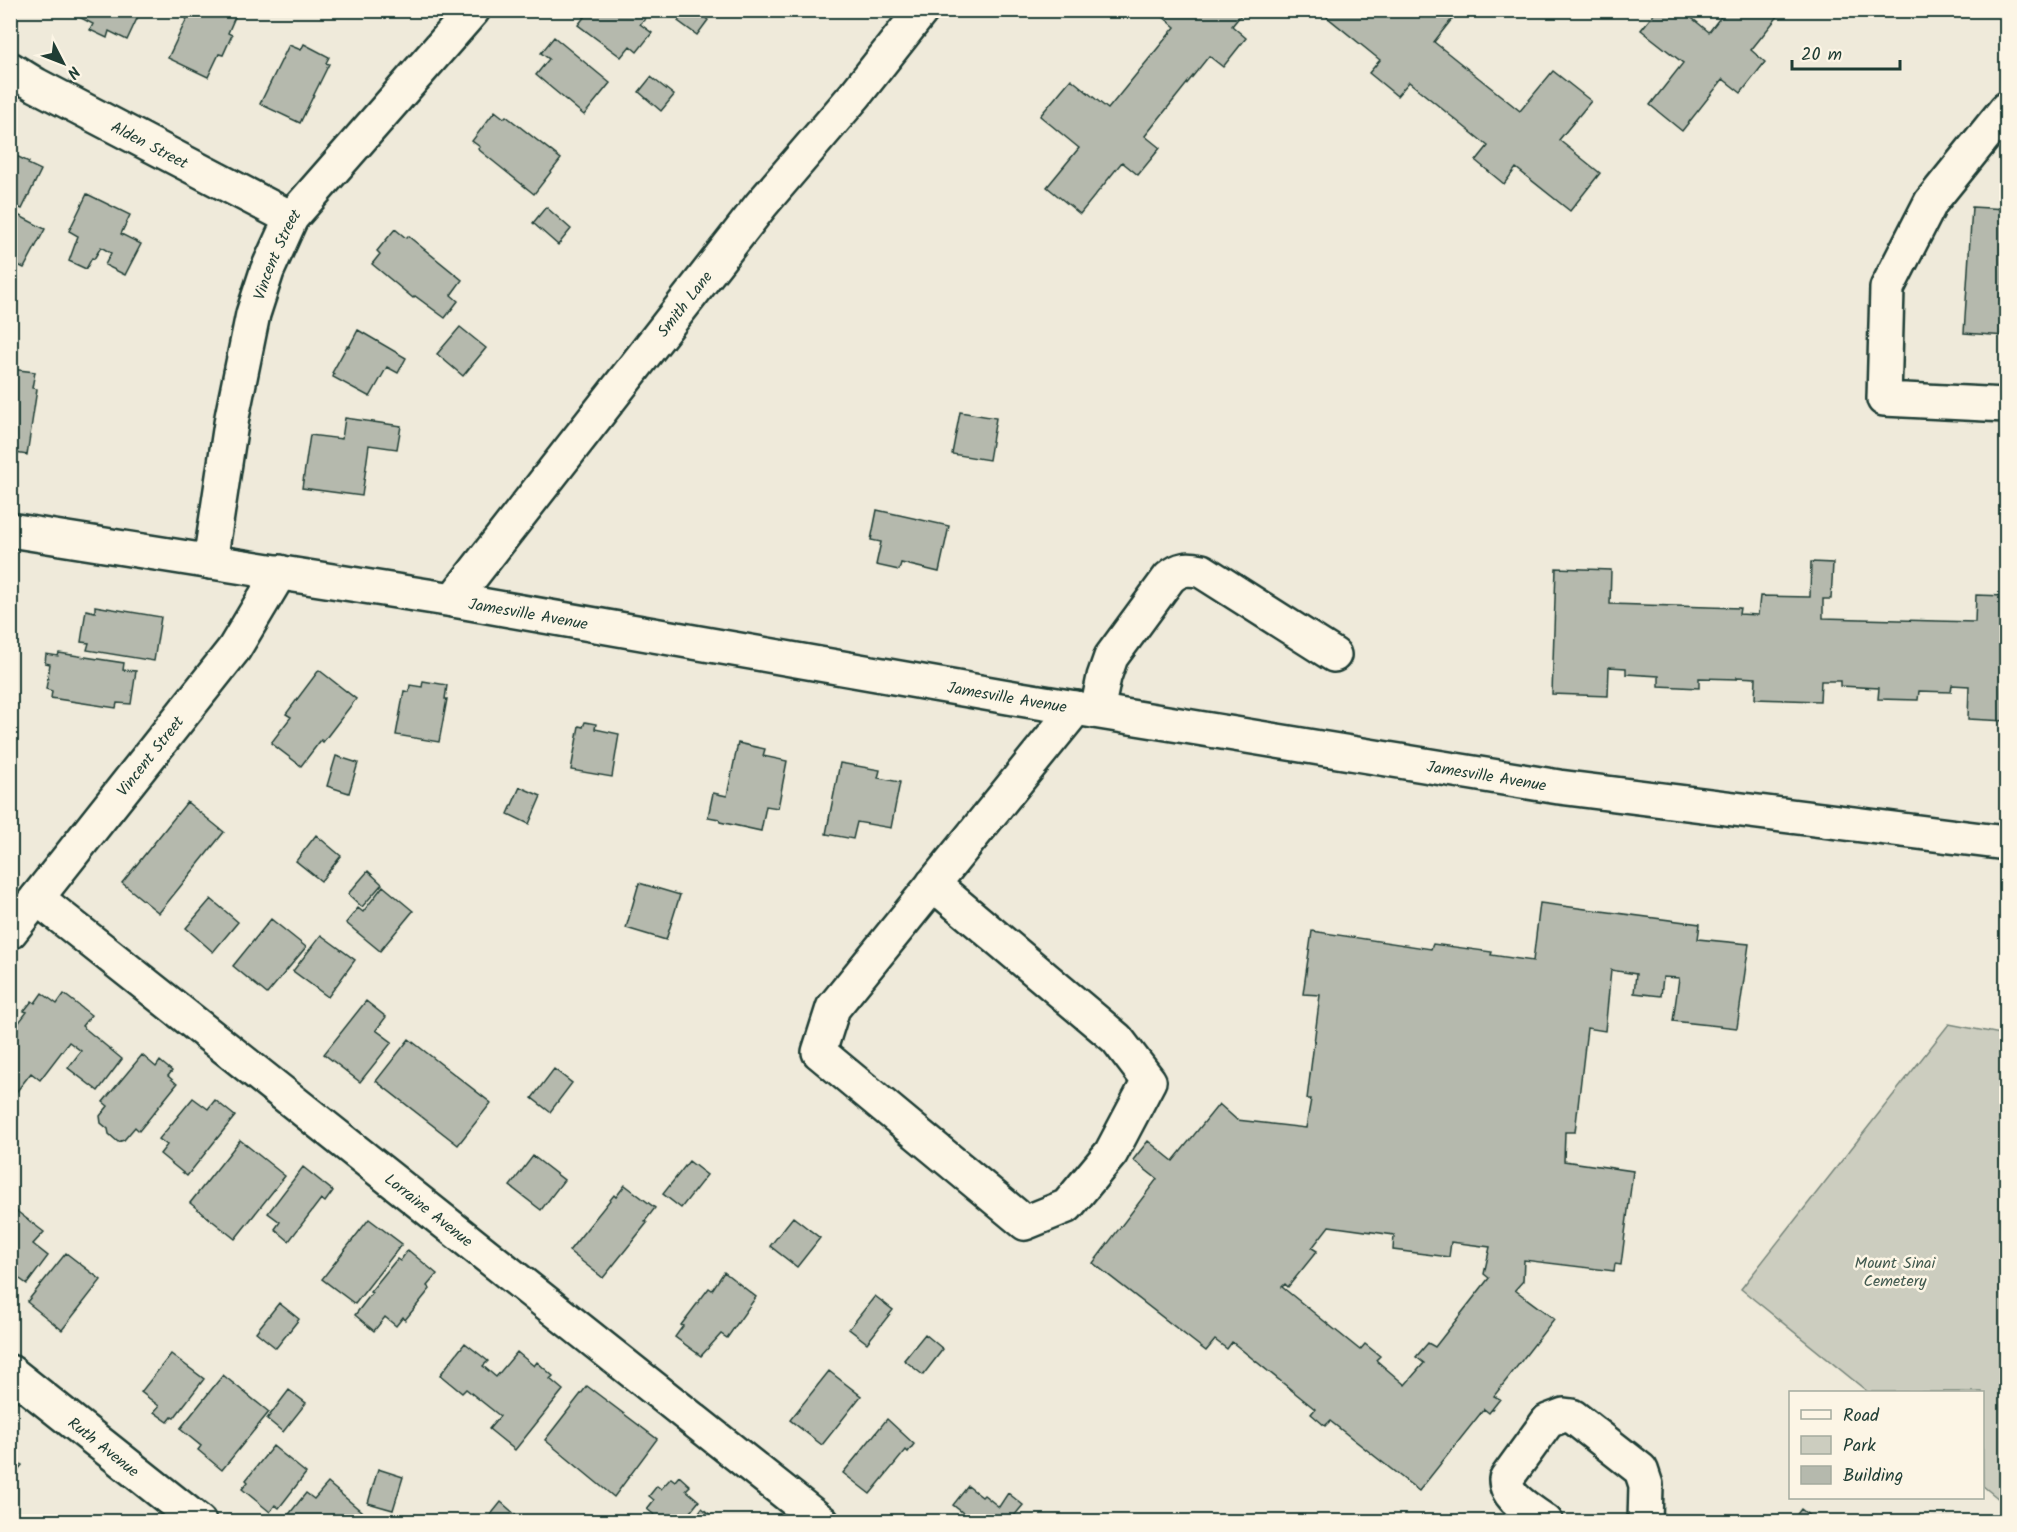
<svg xmlns="http://www.w3.org/2000/svg" width="2017" height="1532" viewBox="0 0 2017 1532" font-family="Kalam,sans-serif">
	<rect width="100%" height="100%" fill="#efeada"/>
	<filter id="ink" filterUnits="userSpaceOnUse"><feTurbulence type="fractalNoise" baseFrequency=".0167" numOctaves="2"/><feDisplacementMap in="SourceGraphic" scale="12" xChannelSelector="R" yChannelSelector="G"/><feConvolveMatrix kernelMatrix="1 2 1 2 8 2 1 2 1" color-interpolation-filters="sRGB"/></filter>
	<g filter="url(#ink)">
		<path fill="#cccdbf" stroke="#76857a" stroke-width="1.5" d="M 1949,1024 L 2006,1035 L 2006,1505 L 1983,1486 L 1982,1392 L 1868,1392 L 1741,1289 Z"/>
		<path fill="#b5b9ad" stroke="#1f3d34" stroke-width="1.5" fill-rule="evenodd" d="M 77,10 L 141,10 L 127,40 L 109,31 L 107,38 L 90,30 L 93,24 L 75,15 Z
			M 191,10 L 238,10 L 228,33 L 232,35 L 223,55 L 219,54 L 208,77 L 168,58 Z
			M 579,10 L 634,10 L 645,19 L 640,24 L 652,33 L 637,52 L 630,46 L 621,57 L 578,25 L 585,16 Z
			M 686,10 L 696,10 L 708,20 L 697,35 L 678,21 Z
			M 1155,10 L 1245,10 L 1232,26 L 1246,38 L 1223,67 L 1209,56 L 1145,136 L 1160,148 L 1138,175 L 1122,162 L 1080,214 L 1047,187 L 1079,148 L 1040,116 L 1071,79 L 1108,109 L 1175,27 Z
			M 1332,10 L 1393,10 L 1396,13 L 1397,10 L 1459,10 L 1434,42 L 1520,111 L 1553,71 L 1591,101 L 1559,140 L 1600,173 L 1570,211 L 1516,168 L 1504,184 L 1476,161 L 1488,146 L 1409,82 L 1397,96 L 1369,73 L 1380,60 L 1327,17 Z
			M 1657,10 L 1682,10 L 1709,32 L 1726,10 L 1783,10 L 1751,50 L 1765,62 L 1741,93 L 1723,79 L 1682,131 L 1650,105 L 1683,63 L 1641,30 Z
			M 554,37 L 610,83 L 584,115 L 536,75 L 549,59 L 541,53 Z
			M 304,44 L 329,57 L 326,63 L 329,64 L 300,123 L 260,104 L 289,45 L 301,50 Z
			M 651,77 L 674,95 L 661,111 L 639,92 Z
			M 495,111 L 504,118 L 506,116 L 561,159 L 534,194 L 478,149 L 480,147 L 472,141 Z
			M 10,153 L 29,162 L 28,164 L 41,170 L 22,209 L 10,204 Z
			M 87,194 L 130,215 L 121,234 L 141,244 L 125,275 L 105,265 L 111,253 L 101,247 L 94,259 L 92,258 L 86,269 L 69,261 L 78,236 L 69,231 Z
			M 546,207 L 571,229 L 558,245 L 533,223 Z
			M 1972,207 L 2006,209 L 2006,336 L 1964,333 Z
			M 12,212 L 45,229 L 24,268 L 10,261 Z
			M 395,229 L 406,238 L 408,236 L 462,280 L 451,295 L 458,301 L 445,318 L 415,296 L 413,298 L 372,264 L 380,254 L 377,251 Z
			M 460,327 L 486,348 L 463,376 L 437,354 Z
			M 358,330 L 406,358 L 398,373 L 387,367 L 370,397 L 333,377 L 334,374 L 332,373 L 347,346 L 349,347 Z
			M 10,369 L 35,372 L 32,388 L 37,389 L 27,455 L 10,452 Z
			M 960,412 L 996,418 L 989,460 L 952,454 Z
			M 345,418 L 401,426 L 397,449 L 369,445 L 362,496 L 302,488 L 310,435 L 342,439 Z
			M 877,510 L 949,526 L 939,572 L 901,563 L 899,570 L 876,565 L 881,542 L 871,540 Z
			M 1811,562 L 1833,563 L 1831,599 L 1823,599 L 1823,618 L 1975,622 L 1976,595 L 2006,596 L 2006,721 L 1968,719 L 1969,686 L 1952,685 L 1951,692 L 1919,691 L 1918,700 L 1878,699 L 1879,688 L 1840,686 L 1840,681 L 1821,681 L 1820,701 L 1755,699 L 1756,678 L 1737,677 L 1737,679 L 1699,678 L 1699,688 L 1659,686 L 1659,676 L 1626,674 L 1626,668 L 1609,667 L 1608,696 L 1552,694 L 1556,568 L 1611,570 L 1610,604 L 1740,608 L 1739,614 L 1758,615 L 1760,596 L 1810,597 Z
			M 95,606 L 161,617 L 154,661 L 87,650 L 89,643 L 81,642 L 86,610 L 95,612 Z
			M 59,653 L 124,663 L 123,670 L 136,671 L 131,704 L 117,703 L 116,708 L 51,698 L 52,691 L 46,689 L 50,664 L 45,663 L 46,654 L 58,656 Z
			M 319,670 L 356,699 L 323,742 L 321,740 L 301,766 L 271,743 L 291,717 L 286,714 Z
			M 423,681 L 447,685 L 445,699 L 447,699 L 439,742 L 396,735 L 404,691 L 409,692 L 410,685 L 422,687 Z
			M 585,722 L 596,724 L 595,729 L 619,734 L 612,777 L 571,770 L 579,726 L 583,727 Z
			M 738,743 L 765,749 L 763,756 L 787,761 L 778,808 L 766,806 L 761,831 L 720,822 L 719,819 L 708,817 L 713,793 L 727,796 Z
			M 336,756 L 358,763 L 349,793 L 327,786 Z
			M 840,763 L 880,770 L 878,778 L 900,782 L 891,828 L 857,822 L 853,839 L 826,834 Z
			M 520,787 L 541,796 L 529,824 L 508,814 Z
			M 187,802 L 224,832 L 159,913 L 122,883 Z
			M 316,835 L 341,856 L 321,881 L 296,861 Z
			M 368,871 L 382,884 L 362,907 L 348,894 Z
			M 639,883 L 680,895 L 666,940 L 626,928 Z
			M 383,886 L 413,911 L 380,951 L 346,923 L 358,908 L 363,912 Z
			M 211,899 L 238,922 L 213,952 L 186,928 Z
			M 1540,903 L 1700,924 L 1698,939 L 1749,944 L 1737,1028 L 1673,1021 L 1679,978 L 1663,977 L 1661,996 L 1634,993 L 1636,974 L 1611,970 L 1605,1031 L 1587,1028 L 1575,1132 L 1565,1132 L 1564,1161 L 1633,1171 L 1621,1265 L 1615,1264 L 1614,1271 L 1524,1260 L 1523,1281 L 1515,1290 L 1554,1319 L 1494,1396 L 1500,1399 L 1489,1413 L 1484,1409 L 1419,1491 L 1330,1421 L 1325,1426 L 1311,1414 L 1315,1409 L 1232,1342 L 1227,1349 L 1215,1340 L 1206,1351 L 1093,1263 L 1157,1179 L 1133,1160 L 1148,1141 L 1173,1161 L 1219,1104 L 1237,1120 L 1306,1128 L 1311,1099 L 1307,1099 L 1320,995 L 1303,994 L 1312,931 L 1431,949 L 1433,944 L 1492,952 L 1491,955 L 1533,961 ZM 1329,1226 L 1394,1235 L 1393,1250 L 1449,1257 L 1451,1242 L 1490,1247 L 1484,1274 L 1489,1278 L 1435,1347 L 1428,1343 L 1416,1357 L 1424,1363 L 1405,1385 L 1376,1360 L 1380,1356 L 1365,1344 L 1360,1350 L 1282,1287 L 1285,1284 L 1288,1287 L 1317,1251 L 1312,1248 Z
			M 271,919 L 306,947 L 267,994 L 233,966 Z
			M 321,935 L 355,960 L 328,997 L 293,971 Z
			M 42,993 L 57,1004 L 64,994 L 91,1015 L 82,1026 L 122,1059 L 98,1091 L 68,1068 L 81,1051 L 69,1042 L 40,1080 L 31,1073 L 10,1100 L 10,1034 L 27,1012 L 24,1011 L 32,1001 L 35,1003 Z
			M 366,1001 L 386,1017 L 376,1030 L 392,1042 L 360,1082 L 324,1054 Z
			M 409,1039 L 491,1103 L 458,1145 L 376,1081 Z
			M 142,1055 L 156,1067 L 160,1061 L 172,1071 L 168,1076 L 177,1084 L 139,1131 L 135,1127 L 124,1140 L 118,1142 L 109,1134 L 108,1129 L 101,1123 L 100,1116 L 108,1106 L 103,1102 Z
			M 554,1069 L 572,1083 L 550,1112 L 532,1098 Z
			M 193,1098 L 208,1109 L 215,1100 L 235,1116 L 187,1176 L 160,1154 L 167,1145 L 159,1139 Z
			M 240,1140 L 285,1176 L 235,1239 L 190,1203 Z
			M 533,1156 L 564,1180 L 541,1210 L 510,1186 Z
			M 689,1161 L 707,1175 L 681,1208 L 663,1194 Z
			M 303,1167 L 333,1191 L 325,1202 L 321,1199 L 289,1241 L 275,1229 L 280,1222 L 268,1213 Z
			M 625,1185 L 655,1208 L 645,1221 L 647,1223 L 603,1278 L 569,1251 L 614,1195 L 616,1197 Z
			M 10,1206 L 44,1232 L 33,1244 L 48,1256 L 27,1284 L 10,1272 Z
			M 793,1217 L 820,1238 L 797,1267 L 770,1246 Z
			M 369,1219 L 402,1244 L 355,1304 L 322,1279 Z
			M 408,1250 L 437,1274 L 427,1286 L 430,1289 L 405,1320 L 403,1317 L 396,1326 L 385,1317 L 374,1331 L 355,1315 L 372,1293 L 370,1292 L 397,1259 L 400,1261 Z
			M 66,1253 L 101,1280 L 62,1330 L 27,1302 Z
			M 724,1272 L 756,1297 L 727,1338 L 721,1334 L 701,1356 L 675,1337 L 683,1326 L 681,1325 L 709,1288 L 712,1290 Z
			M 875,1296 L 893,1310 L 867,1343 L 849,1329 Z
			M 279,1303 L 299,1319 L 276,1348 L 256,1332 Z
			M 925,1334 L 943,1349 L 923,1375 L 904,1360 Z
			M 465,1343 L 488,1361 L 483,1366 L 496,1377 L 517,1352 L 534,1366 L 537,1362 L 553,1376 L 550,1379 L 563,1390 L 515,1450 L 489,1429 L 500,1416 L 466,1389 L 462,1393 L 440,1375 Z
			M 171,1354 L 204,1379 L 174,1418 L 172,1417 L 168,1422 L 154,1412 L 159,1406 L 141,1392 Z
			M 829,1371 L 861,1396 L 822,1445 L 790,1420 Z
			M 223,1375 L 269,1412 L 222,1470 L 198,1450 L 201,1446 L 180,1429 Z
			M 587,1386 L 657,1439 L 614,1497 L 545,1440 Z
			M 289,1390 L 306,1403 L 283,1432 L 267,1419 Z
			M 887,1419 L 914,1444 L 908,1452 L 906,1450 L 870,1494 L 843,1473 Z
			M 273,1446 L 306,1473 L 279,1508 L 275,1505 L 270,1512 L 242,1489 L 248,1482 L 246,1480 Z
			M 10,1456 L 22,1465 L 10,1479 Z
			M 378,1469 L 403,1477 L 393,1510 L 368,1503 Z
			M 679,1476 L 690,1486 L 686,1490 L 699,1501 L 682,1522 L 663,1522 L 647,1509 L 654,1500 L 649,1496 L 657,1486 L 661,1489 L 671,1478 L 675,1481 Z
			M 328,1483 L 368,1517 L 365,1522 L 290,1522 L 286,1518 L 306,1493 L 314,1499 Z
			M 968,1486 L 982,1497 L 984,1495 L 999,1507 L 1008,1493 L 1023,1505 L 1013,1517 L 1017,1520 L 970,1522 L 966,1517 L 967,1516 L 953,1505 Z
			M 501,1502 L 518,1517 L 514,1522 L 494,1522 L 489,1517 Z
			M 702,1508 L 719,1522 L 692,1522 Z
			M 1801,1509 L 1817,1522 L 1791,1522 Z"/>
		<g fill="none" stroke-linecap="round" stroke-linejoin="round">
			<defs>
				<g id="minor">
					<path id="s1" d="M 10,69 L 36,85 L 291,218"/>
					<path d="M 2006,109 L 1931,202 L 1887,288 L 1884,399 L 2006,405"/>
					<path id="s2" d="M 10,530 L 453,600 L 1014,698 L 1559,787 L 2006,843"/>
					<path id="s3" d="M 210,562 L 232,417 L 253,314 L 267,271 L 291,218 L 473,10"/>
					<path id="s4" d="M 453,600 L 761,205 L 855,95 L 922,10"/>
					<path d="M 1097,711 L 1104,677 L 1111,657 L 1169,578 C 1180,568 1188,568 1202,571 L 1334,655"/>
					<path d="M 933,884 L 1117,1039 L 1149,1081 L 1111,1153 L 1067,1206 L 1025,1223 L 819,1052 L 833,1008 L 1076,708"/>
					<path id="s5" d="M 37,898 L 822,1522"/>
					<path id="s6" d="M 10,932 L 234,649 L 280,572"/>
					<path id="s7" d="M 10,1372 L 199,1522"/>
					<path d="M 1546,1522 C 1532,1511 1505,1498 1506,1479 L 1548,1421 L 1564,1415 L 1572,1416 L 1641,1470 L 1646,1485 L 1645,1522"/>
				</g>
			</defs>
			<use href="#minor" stroke="#1f3d34" stroke-width="38"/>
			<use href="#minor" stroke="#fcf5e5" stroke-width="33"/>
		</g>
	</g>
	<g text-anchor="middle" stroke-width="5" stroke-linejoin="round" paint-order="stroke">
		<g font-size="16" fill="#1f3d34" stroke="#fcf5e5">
			<text dy="6" stroke="none"><textPath href="#s1" startOffset="159">Alden Street</textPath></text>
			<text dy="6" stroke="none"><textPath href="#s3" startOffset="316">Vincent Street</textPath></text>
			<text dy="6" stroke="none"><textPath href="#s4" startOffset="376">Smith Lane</textPath></text>
			<text dy="6" stroke="none"><textPath href="#s2" startOffset="525">Jamesville Avenue</textPath></text>
			<text dy="6" stroke="none"><textPath href="#s2" startOffset="1011">Jamesville Avenue</textPath></text>
			<text dy="6" stroke="none"><textPath href="#s6" startOffset="225">Vincent Street</textPath></text>
			<text dy="6" stroke="none"><textPath href="#s2" startOffset="1497">Jamesville Avenue</textPath></text>
			<text dy="6" stroke="none"><textPath href="#s5" startOffset="501">Lorraine Avenue</textPath></text>
			<text dy="6" stroke="none"><textPath href="#s7" startOffset="120">Ruth Avenue</textPath></text>
		</g>
		<g font-size="16" fill="#425a50" stroke="#fcf5e5">
			<text x="1895" y="1268">Mount Sinai<tspan x="1895" dy="18">Cemetery</tspan></text>
		</g>
	</g>
	<rect width="2017" height="1532" fill="none" stroke="#fcf5e5" stroke-width="36"/>
	<rect x="18" y="18" width="1981" height="1496" fill="none" stroke="#1f3d34" stroke-width="2" filter="url(#ink)"/>
	<rect x="1789" y="1391" width="195" height="108" fill="#fcf5e5" stroke="#a4ab9e" stroke-width="1.5"/>
	<rect x="1801" y="1410" width="30" height="9" fill="#fcf5e5" stroke="#a4ab9e" stroke-width="1.5"/>
	<text x="1843" y="1421" font-size="18" fill="#1f3d34">Road</text>
	<rect x="1801" y="1436" width="30" height="18" fill="#cccdbf" stroke="#a4ab9e" stroke-width="1.5"/>
	<text x="1843" y="1451" font-size="18" fill="#1f3d34">Park</text>
	<rect x="1801" y="1466" width="30" height="18" fill="#b5b9ad" stroke="#a4ab9e" stroke-width="1.5"/>
	<text x="1843" y="1481" font-size="18" fill="#1f3d34">Building</text>
	<g transform="translate(63 63) rotate(132)" stroke="#fcf5e5" stroke-width="4.5" paint-order="stroke">
	<path d="M0-4.5L10 22L0 15L-10 22Z" fill="#1f3d34"/>
	<text y="-9" font-size="16" font-weight="bold" text-anchor="middle" fill="#1f3d34">N</text>
	</g>
	<path d="M1792 60v9h108v-9" fill="none" stroke="#1f3d34" stroke-width="3"/>
	<text x="1801" y="60" font-size="18" fill="#1f3d34" stroke="#fcf5e5" stroke-width="4.5" paint-order="stroke">20 m</text>
</svg>
